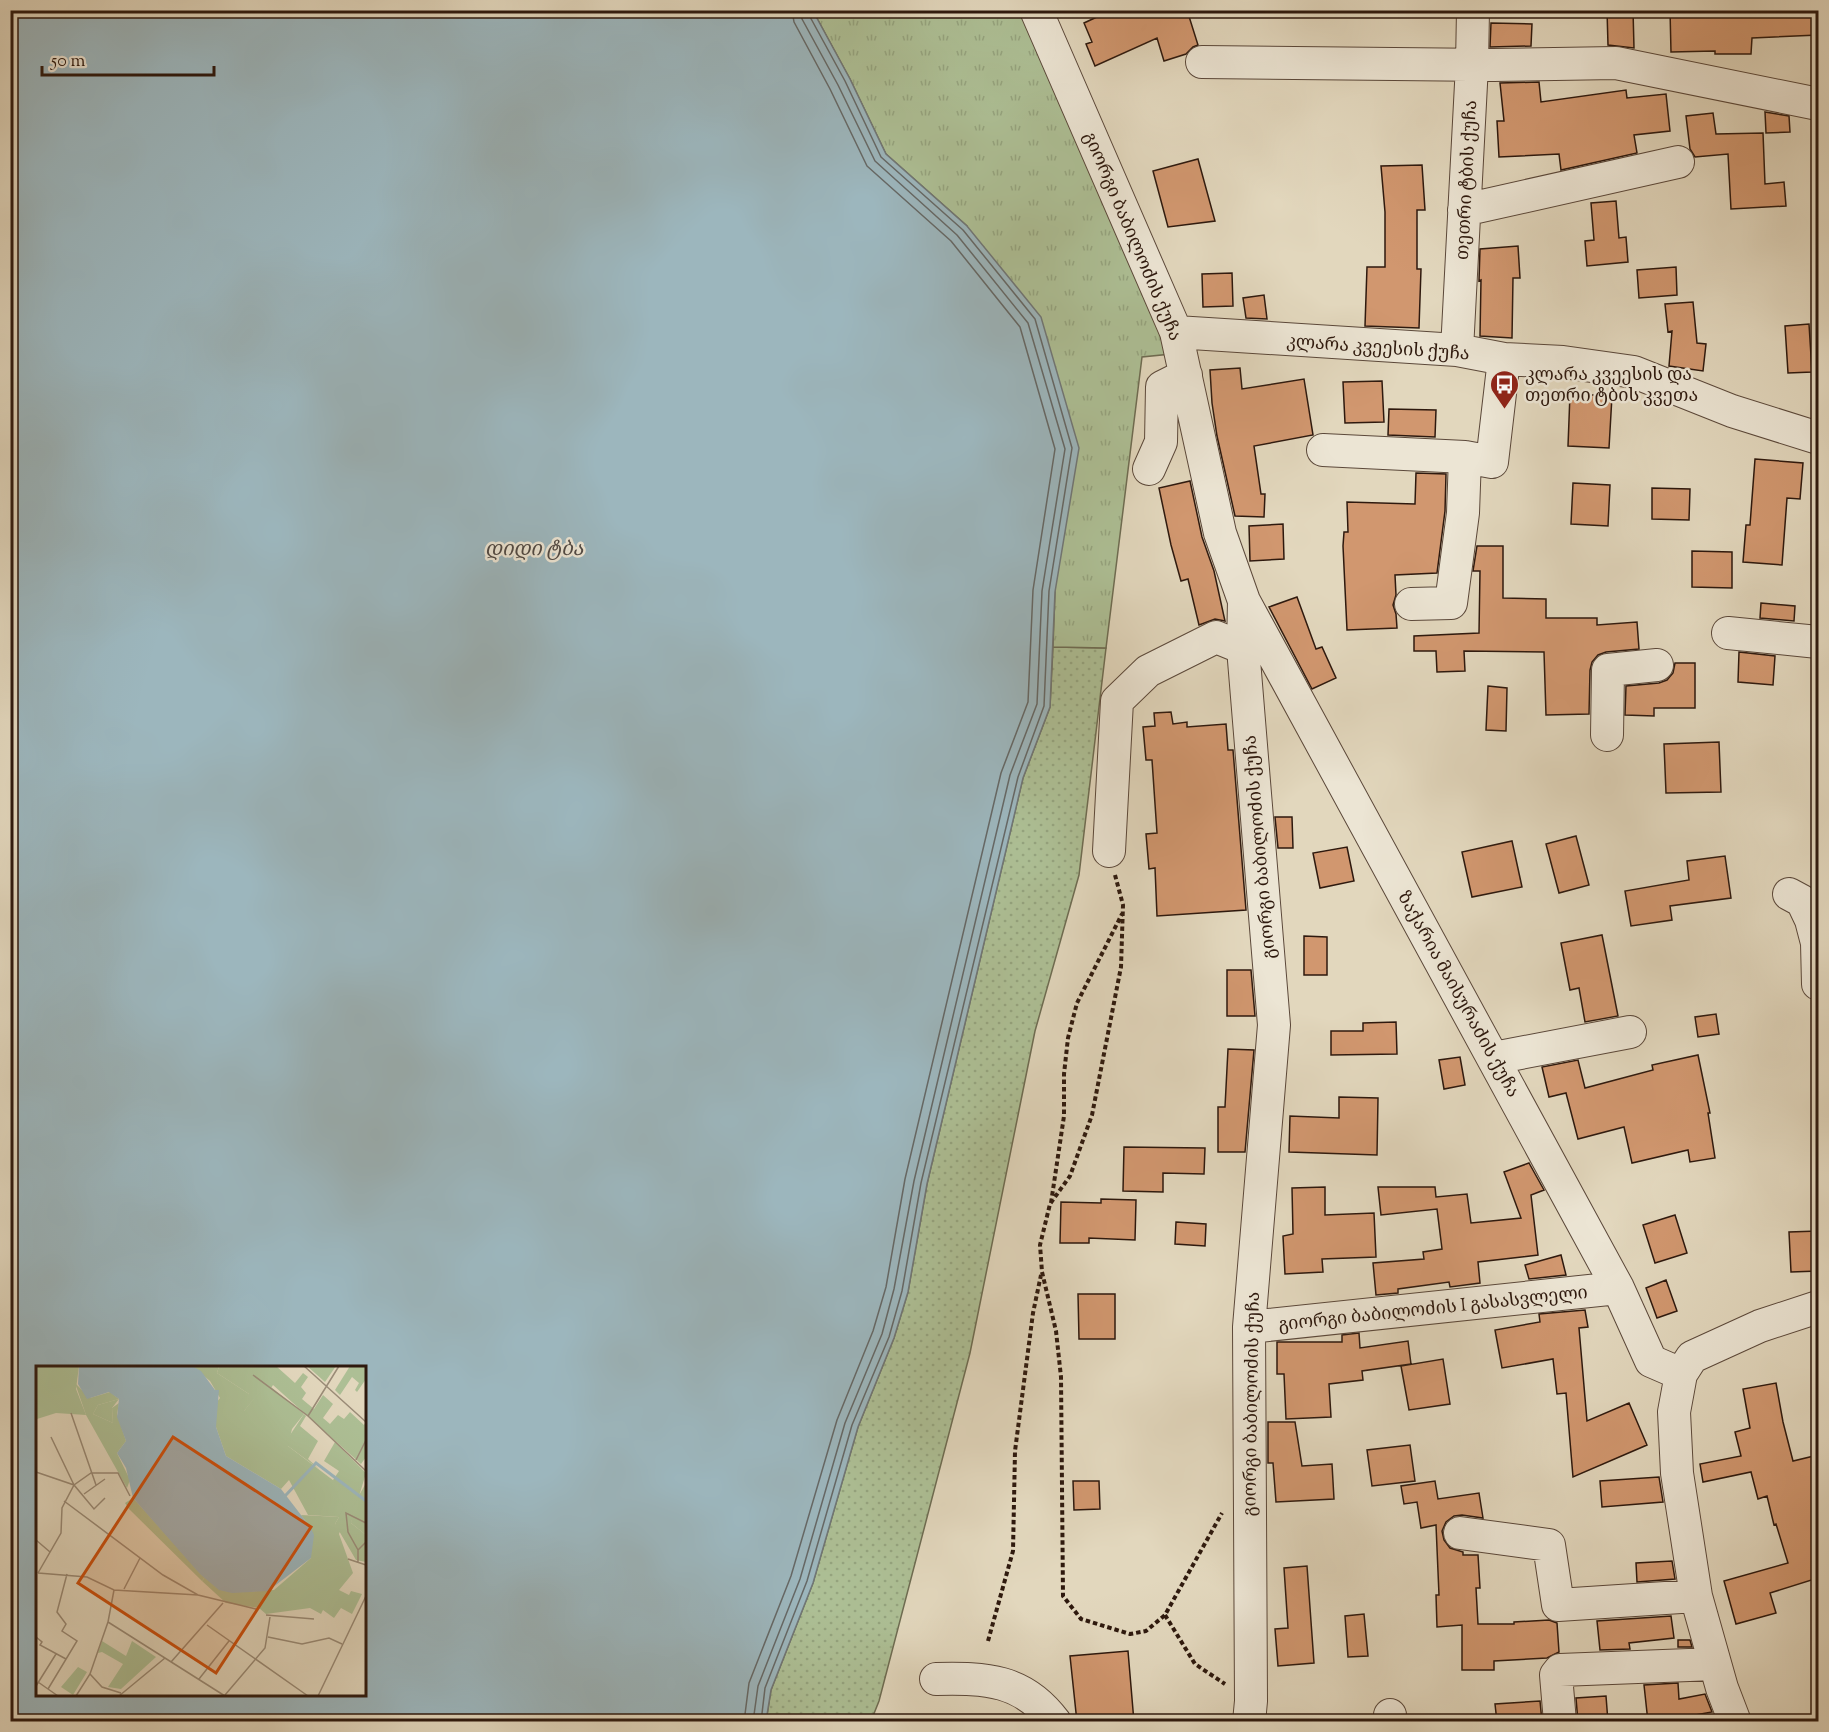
<svg xmlns="http://www.w3.org/2000/svg" width="1829" height="1732" viewBox="0 0 1829 1732" font-family="'Sorts Mill Goudy','Noto Serif Georgian',serif">
	<defs>
		<pattern id="grass-dots" width="8" height="8" patternUnits="userSpaceOnUse" patternTransform="scale(1.5)"><rect width="8" height="8" fill="#adbf95"/><path d="M2 2h.1M6 6h.1" fill="none" stroke="#95a47f" stroke-width="1.8" stroke-linecap="round"/></pattern>
		<pattern id="park-tufts" width="24" height="20" patternUnits="userSpaceOnUse" patternTransform="scale(1.5)"><rect width="24" height="20" fill="#adbf95"/><path d="M3 7l-1-3M5 7V3M7 7l1-3M15 17l-1-3M17 17v-4M19 17l1-3" fill="none" stroke="#95a47f"/></pattern>
	</defs>
	<rect width="100%" height="100%" fill="#e2d7bd"/>
	<filter id="stains"><feTurbulence type="fractalNoise" baseFrequency=".00333" numOctaves="4"/><feColorMatrix values="0 0 0 0 .2 0 0 0 0 .09 0 0 0 0 .02 0 0 0 .5 -.17"/></filter>
	<radialGradient id="worn" r=".72"><stop offset=".6" stop-color="#630" stop-opacity="0"/><stop offset="1" stop-color="#630" stop-opacity=".3"/></radialGradient>
	<path fill="url(#grass-dots)" stroke="#6e6c52" stroke-width="1.5" d="M 1053,647 L 1106,648 L 1079,875 L 1035,1031 L 970,1353 L 879,1701 L 871,1721 L 766,1722 L 771,1690 L 813,1583 L 858,1427 L 894,1338 L 908,1292 L 927,1184 L 1023,778 L 1050,707 Z"/>
	<path fill="url(#park-tufts)" stroke="#6e6c52" stroke-width="1.5" d="M 813,11 L 1024,11 L 1171,354 L 1142,357 L 1106,648 L 1053,647 L 1055,592 L 967,226 L 886,154 L 850,79 Z"/>
	<path fill="#9cb6bd" stroke="#707777" stroke-width="1.5" fill-rule="evenodd" d="M 11,10 L 813,11 L 850,79 L 886,154 L 967,226 L 1041,317 L 1079,448 L 1055,592 L 1050,707 L 1023,778 L 927,1184 L 908,1292 L 894,1338 L 858,1427 L 813,1583 L 771,1690 L 766,1721 L 11,1721 ZM 38,1368 L 364,1368 L 364,1694 L 38,1694 Z"/>
	<g fill="none" stroke-linecap="round" stroke-linejoin="round">
		<path stroke="#656866" stroke-width="1.5" d="M 744,1722 L 749,1683 L 791,1576 L 837,1420 L 873,1331 L 886,1287 L 905,1179 L 1001,773 L 1028,702 L 1033,590 L 1055,449 L 1020,327 L 951,241 L 867,166 L 830,89 L 794,22 L 792,10
			M 753,1722 L 758,1686 L 800,1579 L 845,1423 L 882,1334 L 894,1289 L 914,1181 L 1010,775 L 1037,704 L 1042,591 L 1065,449 L 1028,323 L 957,235 L 875,161 L 838,85 L 802,19 L 801,10
			M 761,1722 L 765,1688 L 807,1581 L 852,1425 L 889,1337 L 902,1291 L 921,1183 L 1018,777 L 1044,706 L 1049,591 L 1072,448 L 1035,319 L 963,230 L 881,157 L 845,81 L 809,15 L 808,10"/>
	</g>
	<path fill="#d1976f" stroke="#2e190e" stroke-width="1.5" d="M 1112,10 L 1187,10 L 1198,45 L 1193,47 L 1186,54 L 1164,61 L 1157,38 L 1095,66 L 1086,44 L 1092,42 L 1084,23 Z
		M 1607,10 L 1633,10 L 1634,48 L 1608,45 Z
		M 1670,10 L 1818,10 L 1818,35 L 1752,38 L 1751,54 L 1715,54 L 1715,51 L 1671,52 Z
		M 1491,23 L 1532,24 L 1531,46 L 1490,47 Z
		M 1539,82 L 1541,102 L 1626,90 L 1627,98 L 1666,94 L 1670,131 L 1634,135 L 1637,153 L 1561,170 L 1559,154 L 1499,157 L 1497,121 L 1504,121 L 1500,83 Z
		M 1765,112 L 1789,116 L 1790,132 L 1766,133 Z
		M 1713,113 L 1716,134 L 1763,133 L 1765,184 L 1784,182 L 1786,206 L 1731,209 L 1728,154 L 1695,157 L 1690,149 L 1686,116 Z
		M 1198,159 L 1215,221 L 1168,227 L 1153,171 Z
		M 1422,165 L 1425,210 L 1417,210 L 1417,269 L 1421,269 L 1419,328 L 1365,326 L 1367,267 L 1385,267 L 1385,212 L 1381,166 Z
		M 1616,201 L 1619,238 L 1626,237 L 1628,262 L 1587,266 L 1585,241 L 1594,240 L 1591,203 Z
		M 1518,246 L 1520,278 L 1513,278 L 1512,338 L 1480,336 L 1481,280 L 1479,281 L 1480,249 Z
		M 1676,267 L 1677,295 L 1639,298 L 1637,270 Z
		M 1232,273 L 1233,306 L 1203,307 L 1202,274 Z
		M 1264,295 L 1267,319 L 1246,318 L 1243,298 Z
		M 1693,302 L 1697,343 L 1706,344 L 1703,371 L 1669,366 L 1672,331 L 1668,332 L 1665,304 Z
		M 1809,324 L 1812,372 L 1788,373 L 1785,326 Z
		M 1240,368 L 1242,389 L 1304,379 L 1313,435 L 1254,446 L 1261,494 L 1265,494 L 1264,517 L 1235,516 L 1217,436 L 1212,403 L 1210,370 Z
		M 1382,381 L 1384,422 L 1345,423 L 1343,382 Z
		M 1570,394 L 1612,396 L 1609,448 L 1568,446 Z
		M 1389,409 L 1436,410 L 1435,437 L 1388,435 Z
		M 1755,459 L 1803,463 L 1800,499 L 1787,498 L 1782,565 L 1743,562 L 1746,525 L 1750,525 Z
		M 1416,473 L 1446,474 L 1445,511 L 1437,573 L 1395,575 L 1396,595 L 1393,605 L 1396,614 L 1397,628 L 1347,630 L 1343,546 L 1344,532 L 1348,532 L 1347,502 L 1415,504 Z
		M 1190,481 L 1202,537 L 1214,571 L 1225,621 L 1215,619 L 1199,625 L 1188,579 L 1181,581 L 1171,545 L 1159,488 Z
		M 1573,483 L 1610,485 L 1608,526 L 1571,524 Z
		M 1652,488 L 1690,489 L 1689,520 L 1652,519 Z
		M 1283,524 L 1284,559 L 1250,561 L 1249,526 Z
		M 1477,546 L 1503,546 L 1503,598 L 1546,599 L 1546,618 L 1597,618 L 1597,625 L 1637,622 L 1639,649 L 1606,652 L 1598,655 L 1592,662 L 1590,670 L 1589,714 L 1546,715 L 1544,652 L 1464,651 L 1465,671 L 1437,672 L 1436,651 L 1414,651 L 1414,636 L 1479,633 L 1480,571 L 1473,571 Z
		M 1692,551 L 1732,552 L 1732,588 L 1692,587 Z
		M 1297,597 L 1316,649 L 1322,647 L 1336,678 L 1312,689 L 1269,607 Z
		M 1761,603 L 1795,606 L 1794,621 L 1760,618 Z
		M 1739,652 L 1775,656 L 1773,685 L 1738,682 Z
		M 1675,663 L 1695,663 L 1695,708 L 1654,708 L 1654,716 L 1625,715 L 1626,686 L 1659,683 L 1667,680 L 1673,673 Z
		M 1488,686 L 1507,688 L 1506,731 L 1486,730 Z
		M 1171,712 L 1173,724 L 1187,722 L 1187,727 L 1226,724 L 1228,750 L 1233,750 L 1246,910 L 1157,916 L 1155,868 L 1149,869 L 1146,834 L 1157,833 L 1152,760 L 1146,760 L 1143,727 L 1155,726 L 1154,713 Z
		M 1719,742 L 1721,792 L 1666,793 L 1664,744 Z
		M 1275,817 L 1292,817 L 1293,848 L 1278,848 Z
		M 1576,836 L 1589,885 L 1559,893 L 1546,844 Z
		M 1512,841 L 1522,887 L 1472,897 L 1462,852 Z
		M 1347,847 L 1354,881 L 1320,888 L 1313,853 Z
		M 1725,856 L 1731,898 L 1670,906 L 1672,920 L 1631,926 L 1625,891 L 1689,880 L 1687,861 Z
		M 1602,935 L 1618,1016 L 1585,1022 L 1579,988 L 1570,990 L 1561,943 Z
		M 1304,936 L 1327,937 L 1327,975 L 1304,975 Z
		M 1227,970 L 1251,970 L 1255,1016 L 1227,1016 Z
		M 1716,1014 L 1719,1034 L 1698,1037 L 1695,1017 Z
		M 1396,1022 L 1397,1054 L 1331,1055 L 1331,1031 L 1363,1031 L 1363,1023 Z
		M 1228,1049 L 1254,1050 L 1245,1152 L 1218,1152 L 1218,1107 L 1225,1107 Z
		M 1698,1055 L 1710,1113 L 1708,1113 L 1715,1158 L 1690,1162 L 1688,1150 L 1632,1163 L 1624,1127 L 1578,1139 L 1566,1093 L 1549,1097 L 1542,1067 L 1578,1060 L 1585,1088 L 1653,1070 L 1652,1065 Z
		M 1460,1057 L 1465,1085 L 1444,1089 L 1439,1060 Z
		M 1339,1097 L 1378,1098 L 1377,1155 L 1289,1152 L 1290,1116 L 1339,1118 Z
		M 1124,1147 L 1205,1148 L 1204,1174 L 1163,1173 L 1163,1192 L 1123,1191 Z
		M 1529,1163 L 1544,1190 L 1531,1195 L 1538,1255 L 1478,1262 L 1480,1283 L 1450,1287 L 1449,1282 L 1398,1289 L 1398,1293 L 1376,1295 L 1373,1263 L 1424,1259 L 1423,1252 L 1442,1249 L 1437,1209 L 1381,1215 L 1378,1187 L 1435,1187 L 1436,1197 L 1467,1194 L 1471,1223 L 1521,1218 L 1504,1172 Z
		M 1325,1187 L 1325,1215 L 1374,1213 L 1376,1257 L 1322,1259 L 1323,1272 L 1285,1274 L 1283,1236 L 1293,1234 L 1292,1188 Z
		M 1101,1199 L 1136,1200 L 1135,1240 L 1089,1238 L 1089,1243 L 1060,1243 L 1061,1202 L 1101,1203 Z
		M 1675,1215 L 1687,1253 L 1655,1263 L 1643,1225 Z
		M 1176,1222 L 1206,1224 L 1205,1246 L 1175,1244 Z
		M 1818,1231 L 1818,1271 L 1791,1272 L 1789,1232 Z
		M 1561,1255 L 1566,1275 L 1529,1279 L 1525,1265 Z
		M 1666,1280 L 1677,1311 L 1657,1318 L 1646,1288 Z
		M 1078,1294 L 1115,1294 L 1115,1339 L 1079,1339 Z
		M 1585,1310 L 1588,1327 L 1579,1328 L 1587,1421 L 1629,1403 L 1647,1445 L 1573,1477 L 1566,1393 L 1557,1394 L 1553,1359 L 1502,1368 L 1495,1330 L 1540,1322 L 1539,1314 Z
		M 1359,1333 L 1360,1348 L 1408,1341 L 1411,1364 L 1362,1371 L 1363,1380 L 1329,1384 L 1331,1417 L 1286,1419 L 1284,1374 L 1277,1374 L 1277,1342 L 1342,1342 L 1342,1335 Z
		M 1443,1359 L 1450,1404 L 1409,1410 L 1401,1366 Z
		M 1776,1383 L 1783,1422 L 1793,1461 L 1818,1455 L 1818,1578 L 1770,1593 L 1776,1613 L 1736,1624 L 1724,1581 L 1788,1563 L 1776,1524 L 1774,1525 L 1767,1496 L 1758,1499 L 1751,1472 L 1703,1482 L 1700,1464 L 1741,1456 L 1735,1432 L 1750,1428 L 1743,1389 Z
		M 1268,1422 L 1295,1422 L 1302,1466 L 1332,1464 L 1334,1499 L 1276,1502 L 1273,1463 L 1268,1463 Z
		M 1410,1445 L 1415,1481 L 1372,1486 L 1367,1450 Z
		M 1659,1477 L 1663,1502 L 1602,1507 L 1600,1481 Z
		M 1073,1481 L 1099,1481 L 1100,1509 L 1074,1510 Z
		M 1435,1481 L 1438,1499 L 1479,1493 L 1483,1518 L 1462,1515 L 1454,1516 L 1446,1522 L 1442,1531 L 1444,1540 L 1450,1548 L 1463,1552 L 1463,1555 L 1478,1555 L 1480,1588 L 1476,1588 L 1478,1624 L 1514,1624 L 1514,1622 L 1549,1620 L 1557,1623 L 1559,1652 L 1547,1658 L 1494,1661 L 1494,1670 L 1462,1670 L 1462,1625 L 1437,1627 L 1436,1595 L 1439,1595 L 1436,1525 L 1421,1528 L 1417,1502 L 1404,1504 L 1401,1486 Z
		M 1672,1561 L 1675,1579 L 1637,1582 L 1636,1563 Z
		M 1307,1566 L 1314,1663 L 1278,1666 L 1275,1629 L 1288,1628 L 1284,1568 Z
		M 1364,1614 L 1368,1656 L 1348,1657 L 1345,1616 Z
		M 1671,1616 L 1674,1638 L 1629,1643 L 1630,1649 L 1600,1650 L 1597,1621 Z
		M 1678,1640 L 1690,1640 L 1692,1647 L 1678,1647 Z
		M 1128,1651 L 1134,1722 L 1077,1722 L 1070,1656 Z
		M 1678,1683 L 1679,1699 L 1705,1694 L 1712,1712 L 1689,1716 L 1690,1722 L 1648,1722 L 1644,1685 Z
		M 1606,1696 L 1608,1722 L 1578,1722 L 1576,1698 Z
		M 1540,1701 L 1542,1722 L 1497,1722 L 1495,1704 Z"/>
	<g fill="none" stroke-linecap="round" stroke-linejoin="round">
		<defs>
			<path id="minor" d="M 1036,10 L 1176,332 L 1220,533 L 1244,601 L 1243,648 L 1274,1025 L 1249,1327 L 1251,1701 L 1249,1722
				M 1202,62 L 1493,65 L 1616,63 L 1818,104
				M 1464,210 L 1678,162
				M 1176,332 L 1457,350 L 1504,359 L 1563,362 L 1634,372 L 1732,411 L 1818,438
				M 1457,350 L 1472,65 L 1473,10
				M 1323,450 L 1465,457
				M 1149,469 L 1161,442 L 1162,387 L 1186,375
				M 1245,603 L 1618,1288 L 1651,1361 L 1681,1374
				M 1411,604 L 1451,603 L 1463,513 L 1465,457 L 1492,462 L 1504,359
				M 1728,633 L 1818,642
				M 1607,735 L 1608,670 L 1657,665
				M 1109,851 L 1117,701 L 1148,671 L 1216,637 L 1243,648
				M 1789,894 L 1802,901 L 1811,920 L 1817,943 L 1818,984
				M 1494,1058 L 1630,1032
				M 1249,1327 L 1618,1288
				M 1460,1533 L 1549,1545 L 1558,1605 L 1696,1596
				M 936,1679 C 986,1678 1023,1679 1055,1722
				M 1390,1722 L 1390,1715
				M 1560,1722 L 1556,1675 L 1560,1670 L 1715,1664
				M 1735,1722 L 1722,1688 L 1696,1596 L 1677,1473 L 1674,1412 L 1681,1374 L 1692,1357 L 1760,1326 L 1818,1307"/>
		</defs>
		<use href="#minor" stroke="#5b483a" stroke-width="34"/>
		<path stroke="#2e190e" stroke-width="4" stroke-dasharray="4.5 3" stroke-linecap="butt" d="M 1115,875 L 1123,905 L 1121,967 L 1092,1115 L 1070,1176 L 1050,1204 L 1040,1245 L 1042,1272 L 1056,1331 L 1061,1377 L 1063,1596 L 1081,1619 L 1130,1634 L 1146,1631 L 1165,1615 L 1222,1513
			M 1051,1203 L 1064,1116 L 1064,1074 L 1068,1038 L 1077,1003 L 1122,914
			M 1165,1615 L 1195,1664 L 1225,1684
			M 988,1641 L 1013,1551 L 1015,1451 L 1033,1313 L 1041,1275"/>
		<use href="#minor" stroke="#ece5d4" stroke-width="32"/>
	</g>
	<defs>
		<symbol id="bus-pin" viewBox="-11 -11 22 30"><path d="M0 17L-7.5 6A9.5 9.5 0 1 1 7.5 6Z" fill="#8f2418" stroke="#ece5d4"/><path d="M-5-6H5V4H4V6H2V4H-2V6H-4V4H-5ZM-3.5-4V0h7V-4ZM-3.5 1.2v1.5H-2V1.2ZM2 1.2v1.5H3.5V1.2Z" fill="#fff"/></symbol>
	</defs>
	<g fill-rule="evenodd">
		<use href="#bus-pin" x="1488" y="368" width="33" height="45"/>
	</g>
	<g text-anchor="middle" stroke-width="5" stroke-linejoin="round" paint-order="stroke">
		<g font-size="18" fill="#2e190e" stroke="#ece5d4">
			<text transform="translate(1466 180) rotate(-87)" y="6">თეთრი ტბის ქუჩა</text>
			<text transform="translate(1133 236) rotate(67)" y="6">გიორგი ბაბილოძის ქუჩა</text>
			<text transform="translate(1378 347) rotate(4)" y="6">კლარა კვეესის ქუჩა</text>
			<text transform="translate(1259 847) rotate(-95)" y="6">გიორგი ბაბილოძის ქუჩა</text>
			<text transform="translate(1459 994) rotate(61)" y="6">ზაქარია მაისურაძის ქუჩა</text>
			<text transform="translate(1433 1308) rotate(-6)" y="6">გიორგი ბაბილოძის I გასასვლელი</text>
			<text transform="translate(1251 1404) rotate(-89)" y="6">გიორგი ბაბილოძის ქუჩა</text>
		</g>
		<g font-size="18" fill="#2e190e" stroke="#ece5d4" text-anchor="start">
			<text x="1525" y="380">კლარა კვეესის და<tspan x="1525" dy="21">თეთრი ტბის კვეთა</tspan></text>
		</g>
		<g font-size="20" font-style="italic" fill="#4f4843" stroke="#ece5d4">
			<text x="534" y="555">დიდი ტბა</text>
		</g>
	</g>
	<g transform="translate(36 1366)">
		<rect width="330" height="330" fill="#e2d7bd"/>
		<path d="M 0,0 L 43,0 L 40,23 L 50,49 L 20,47 L 1,53 ZM 83,33 L 76,42 L 77,57 L 57,48 L 62,39 ZM 268,48 L 270,50 L 264,60 L 282,75 L 272,93 L 283,103 L 252,80 L 250,75 ZM 299,76 L 330,107 L 315,157 L 330,169 L 330,196 L 320,194 L 299,158 L 303,151 L 297,114 L 303,105 L 288,95 ZM 97,132 L 169,211 L 166,215 L 93,143 L 89,137 ZM 66,275 L 90,290 L 96,275 L 120,291 L 85,323 L 72,321 L 87,298 L 66,286 L 62,287 Z" fill="#adbf95"/>
		<path d="M 156,0 L 183,0 L 181,7 L 213,28 L 208,45 L 223,26 L 235,21 L 268,48 L 256,63 L 252,80 L 306,121 L 300,128 L 308,141 L 303,151 L 272,149 L 253,114 L 245,123 L 190,90 L 180,61 L 180,37 L 184,32 L 174,15 ZM 39,17 L 54,32 L 74,26 L 83,33 L 62,39 L 57,48 L 77,57 L 76,42 L 83,37 L 81,48 L 90,75 L 81,87 L 94,114 L 91,122 L 50,49 Z" fill="#adbf95"/>
		<path d="M 265,149 L 303,151 L 299,158 L 306,161 L 303,168 L 317,207 L 303,224 L 313,229 L 315,225 L 326,228 L 316,248 L 305,242 L 298,252 L 287,244 L 285,248 L 274,242 L 230,248 L 223,242 L 190,237 L 166,215 L 169,211 L 207,226 L 238,224 L 275,192 L 275,162 ZM 42,301 L 51,306 L 37,329 L 25,321 Z" fill="#adbf95"/>
		<path d="M 183,0 L 240,0 L 259,17 L 267,7 L 272,11 L 265,21 L 270,27 L 266,33 L 278,43 L 287,29 L 297,38 L 287,52 L 294,58 L 302,49 L 308,53 L 314,46 L 328,59 L 330,56 L 330,91 L 325,98 L 237,19 L 230,30 L 223,27 L 208,45 L 204,35 L 213,28 L 181,7 ZM 271,0 L 300,0 L 289,16 ZM 314,0 L 330,0 L 330,13 L 321,26 L 319,24 L 323,17 L 316,11 L 304,29 L 299,24 ZM 330,117 L 330,169 L 315,157 L 317,140 Z" fill="#adbf95"/>
		<path d="M 43,0 L 156,0 L 165,5 L 179,24 L 183,24 L 180,61 L 190,90 L 245,123 L 275,162 L 278,169 L 275,192 L 232,225 L 196,227 L 183,224 L 164,208 L 97,132 L 90,102 L 81,87 L 90,75 L 81,51 L 83,33 L 73,26 L 51,33 L 42,18 Z" fill="#9cb6bd"/>
		<path fill="none" stroke="#9cb6bd" stroke-width="3" d="M 249,130 L 280,97 L 330,135"/>
		<path fill="none" stroke="#9a8b77" stroke-width="1.5" d="M 268,0 L 330,56M 217,9 L 272,50 L 330,105M 35,47 L 60,119M 272,50 L 303,0M 15,71 L 38,119M 320,94 L 330,74M 0,106 L 38,119 L 58,143 L 69,132M 48,128 L 69,113M 28,135 L 127,209 L 162,229 L 220,243M 0,174 L 14,186M 322,184 L 312,166 L 310,147 L 330,157M 312,193 L 330,199M 322,197 L 322,184 L 330,176M 2,207 L 25,167 L 26,142 L 38,119 L 55,107 L 82,107 L 94,130M 2,207 L 51,211 L 78,224 L 162,229M 88,223 L 104,192M 230,249 L 278,253M 72,256 L 78,224M 171,259 L 272,330M 0,271 L 6,276 L 4,279 L 30,293M 232,271 L 266,278 L 293,272 L 306,278M 135,296 L 187,237M 54,308 L 66,321 L 85,327M 163,313 L 193,275M 2,316 L 22,330M 0,320 L 20,288M 12,323 L 41,275 L 26,265 L 30,258 L 21,246 L 31,208M 189,329 L 229,282 L 234,251M 40,330 L 54,308 L 72,256 L 189,330M 83,330 L 129,292M 282,330 L 330,230"/>
		<path fill="#cc4f0c" fill-opacity="0.15" stroke="#cc4f0c" stroke-width="3" d="M 137,71 L 275,161 L 180,307 L 42,217 Z"/>
		<rect width="330" height="330" fill="none" stroke="#2e190e" stroke-width="3"/>
	</g>
	<rect width="1829" height="1732" fill="none" stroke="#e2d7bd" stroke-width="36"/>
	<rect x="12" y="12" width="1805" height="1708" fill="none" stroke="#2e190e" stroke-width="3"/>
	<rect x="18" y="18" width="1793" height="1696" fill="none" stroke="#2e190e" stroke-width="1.5"/>
	<path d="M42 66v9h172v-9" fill="none" stroke="#2e190e" stroke-width="3"/>
	<text x="51" y="66" font-size="18" fill="#2e190e" stroke="#ece5d4" stroke-width="4.5" paint-order="stroke">50 m</text>
	<rect width="100%" height="100%" filter="url(#stains)"/>
	<rect width="100%" height="100%" fill="url(#worn)"/>
</svg>
